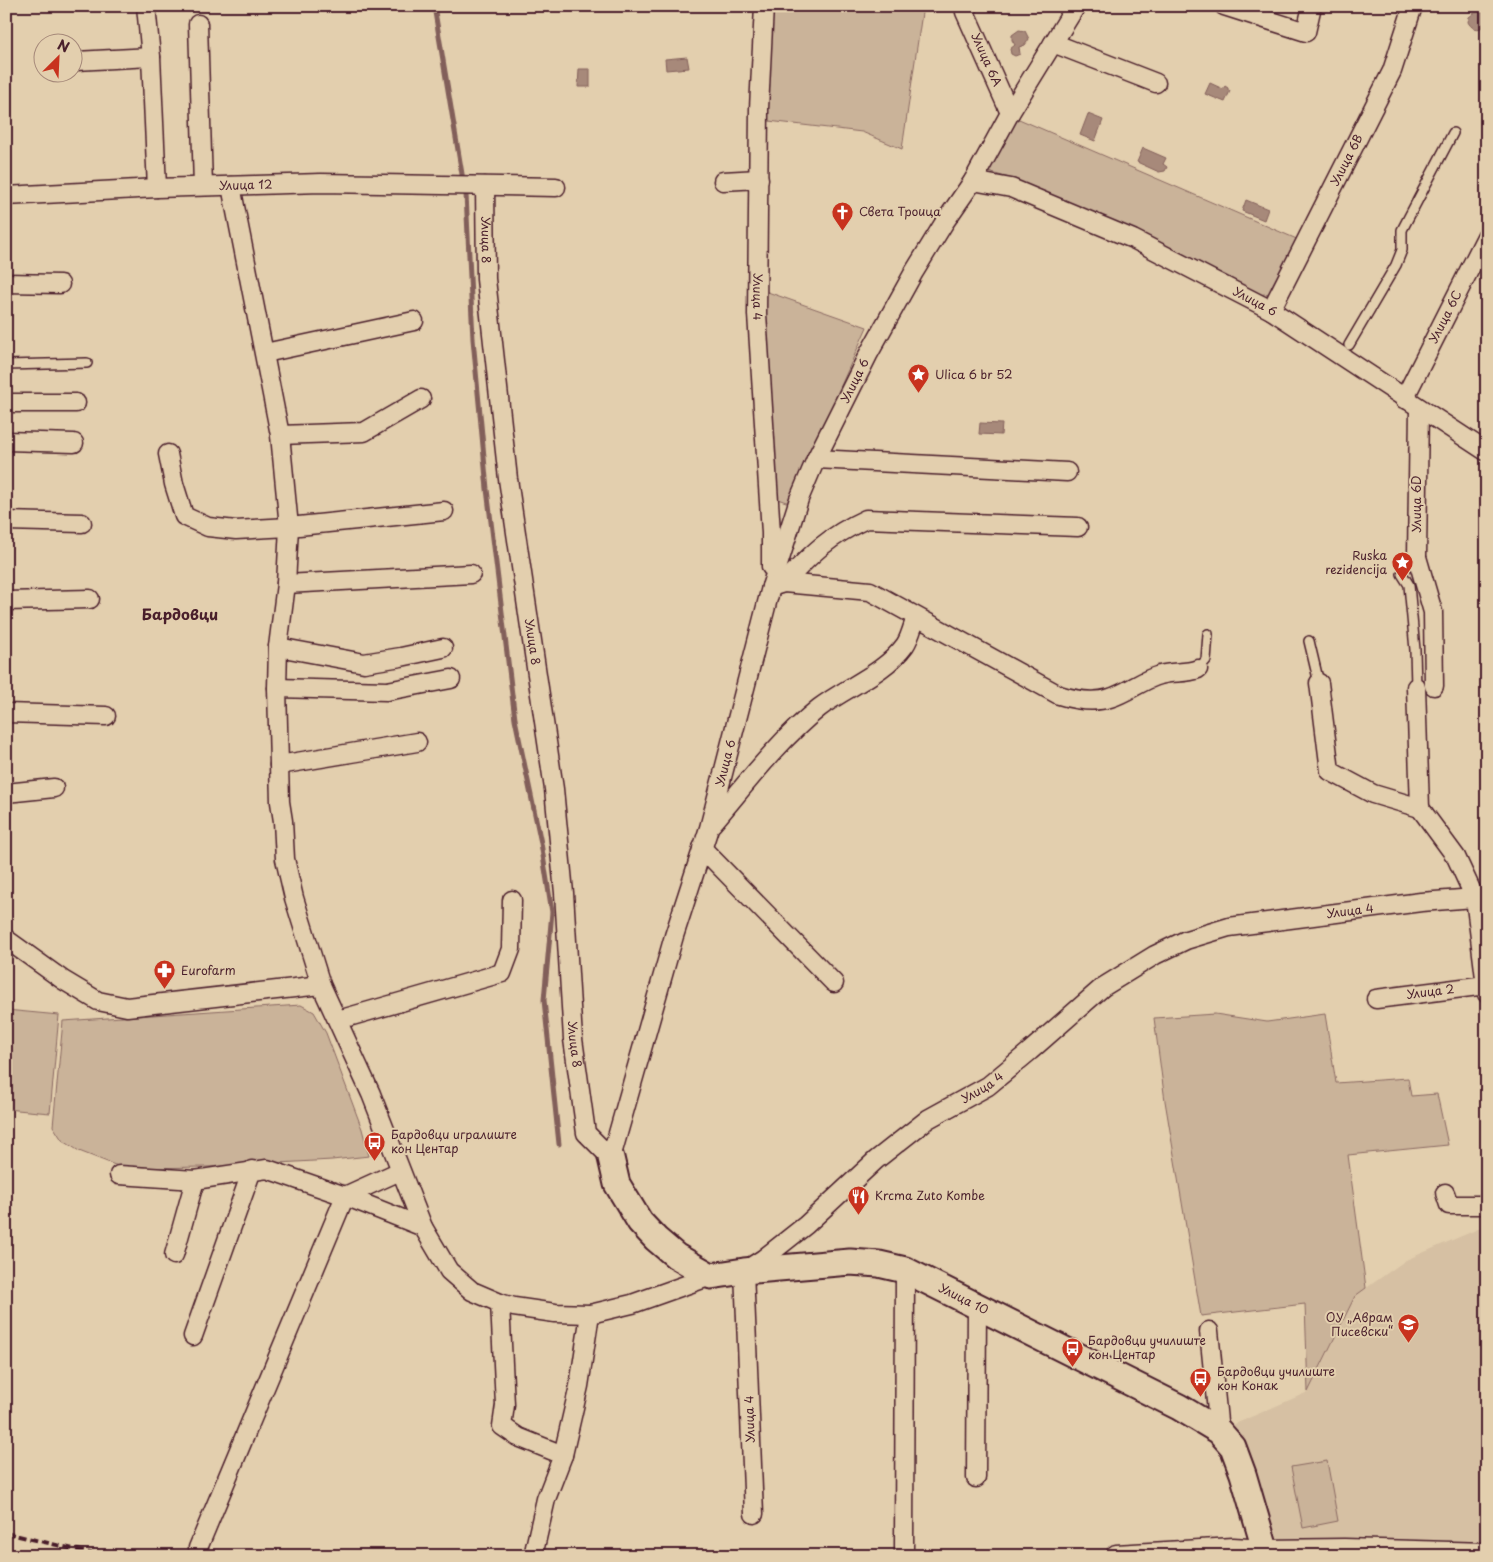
<svg xmlns="http://www.w3.org/2000/svg" width="1493" height="1562" viewBox="0 0 1493 1562" font-family="'Playpen Sans',sans-serif">
	<rect width="100%" height="100%" fill="#e3cfae"/>
	<filter id="ink" filterUnits="userSpaceOnUse"><feTurbulence type="fractalNoise" baseFrequency=".02" numOctaves="2"/><feDisplacementMap in="SourceGraphic" scale="10" xChannelSelector="R" yChannelSelector="G"/><feConvolveMatrix kernelMatrix="1 2 1 2 8 2 1 2 1" color-interpolation-filters="sRGB"/></filter>
	<g filter="url(#ink)">
		<path fill="#d6c0a3" d="M 1485,1226 L 1487,1245 L 1487,1543 L 1269,1546 L 1228,1427 L 1308,1392 L 1355,1296 L 1406,1260 Z"/>
		<path fill="#cab399" stroke="#8a6962" d="M 767,6 L 923,6 L 902,149 L 862,132 L 760,120 Z
			M 1012,116 L 1299,240 L 1270,293 L 1259,295 L 1016,180 L 985,171 Z
			M 762,290 L 867,327 L 789,503 L 772,497 Z
			M 301,1005 L 314,1012 L 326,1033 L 362,1129 L 369,1156 L 332,1160 L 207,1167 L 138,1168 L 115,1165 L 79,1151 L 62,1140 L 53,1126 L 63,1021 Z
			M 6,1010 L 59,1015 L 50,1113 L 6,1109 Z
			M 1215,1014 L 1267,1022 L 1325,1014 L 1336,1083 L 1408,1078 L 1411,1096 L 1437,1094 L 1448,1145 L 1348,1155 L 1366,1288 L 1355,1296 L 1308,1392 L 1305,1304 L 1201,1316 L 1165,1101 L 1154,1018 Z
			M 1327,1461 L 1338,1521 L 1303,1528 L 1291,1467 Z"/>
		<path fill="#a7897a" stroke="#825f5a" d="M 1479,6 L 1487,6 L 1487,16 L 1481,28 C 1476,30 1471,28 1468,22 L 1469,17 L 1477,11 Z
			M 1019,30 L 1025,31 L 1029,39 L 1025,45 L 1019,47 L 1020,54 L 1015,56 L 1011,54 L 1010,49 L 1015,45 L 1012,40 L 1012,35 Z
			M 687,57 L 689,68 L 666,70 L 665,59 Z
			M 579,69 L 590,69 L 590,87 L 578,87 Z
			M 1210,83 L 1223,89 L 1225,86 L 1228,88 L 1228,90 L 1230,91 L 1225,102 L 1205,94 Z
			M 1088,114 L 1103,120 L 1095,141 L 1080,135 Z
			M 1143,148 L 1166,158 L 1163,164 L 1167,167 L 1165,171 L 1159,172 L 1137,162 Z
			M 1246,200 L 1268,209 L 1264,220 L 1242,211 Z
			M 980,423 L 1002,424 L 1001,435 L 979,434 Z"/>
		<g fill="none" stroke-linecap="round" stroke-linejoin="round">
			<path stroke="#825f5a" stroke-width="5" d="M 434,6 L 463,180
				M 466,194 L 473,339 L 487,489 L 515,719 L 541,843 L 552,912 L 544,1000 L 559,1144"/>
			<defs>
				<path id="lane" d="M 1349,345 L 1396,265 L 1402,250 L 1402,230 L 1453,133
					M 6,365 L 87,363
					M 1402,574 L 1409,585 L 1415,650 L 1416,687
					M 1309,641 L 1319,683
					M 1198,669 L 1206,660 L 1208,634"/>
				<g id="street">
					<path d="M 146,6 L 151,57 L 157,188"/>
					<path id="s1" d="M 764,6 L 759,109 L 757,314 L 771,533 L 771,567"/>
					<path id="s2" d="M 968,6 L 965,12 L 1010,113"/>
					<path d="M 1224,6 L 1306,32 L 1312,6"/>
					<path d="M 198,24 L 203,186"/>
					<path d="M 1053,43 L 1156,83"/>
					<path d="M 76,61 L 151,57"/>
					<path d="M 723,181 L 759,179"/>
					<path id="s3" d="M 973,181 L 1011,188 L 1133,239 L 1271,310 L 1487,452"/>
					<path d="M 231,186 L 280,435 L 289,527 L 286,584 L 278,647 L 277,688 L 280,802 L 283,821 L 285,859 L 294,898 L 321,985 L 371,1094 L 423,1227 L 449,1271 L 472,1291 L 500,1303 L 514,1307 L 555,1313 L 590,1314 L 632,1304 L 711,1276"/>
					<path id="s4" d="M 485,186 L 486,279 L 508,479 L 554,789 L 564,893 L 573,1039 L 586,1133 L 611,1158 L 674,936 L 709,828 L 771,587 L 799,499 L 816,459 L 868,355 L 914,272 L 944,223 L 973,181 L 1010,113 L 1076,6"/>
					<path id="s5" d="M 6,196 L 157,188 L 321,183 L 556,187"/>
					<path d="M 6,283 L 60,284"/>
					<path id="s6" d="M 1271,310 L 1392,71 L 1413,6"/>
					<path d="M 265,353 L 414,321"/>
					<path id="s7" d="M 1404,399 L 1487,235"/>
					<path d="M 6,403 L 76,403"/>
					<path d="M 1419,408 L 1417,557 L 1433,612 L 1434,686"/>
					<path d="M 280,435 L 364,432 L 421,399"/>
					<path d="M 6,441 L 74,443"/>
					<path d="M 168,454 L 174,484 L 184,516 L 208,527 L 236,530 L 289,527 L 444,511"/>
					<path d="M 816,459 L 1067,472"/>
					<path d="M 6,521 L 82,523"/>
					<path d="M 784,583 C 811,554 829,536 866,519 L 1078,527"/>
					<path d="M 286,584 L 471,574"/>
					<path d="M 771,587 L 784,583 L 870,591 L 1059,695 C 1075,700 1094,703 1110,698 C 1127,693 1142,680 1160,675 C 1172,671 1186,674 1198,669"/>
					<path d="M 6,601 L 90,599"/>
					<path d="M 278,647 L 364,663 L 401,657 L 443,648"/>
					<path d="M 1319,683 L 1330,771 L 1373,794 L 1420,808"/>
					<path d="M 1416,687 L 1420,808 L 1456,857 L 1475,898 L 1487,994"/>
					<path d="M 277,688 L 387,691 L 451,679"/>
					<path d="M 6,713 L 106,716"/>
					<path d="M 279,765 L 417,742"/>
					<path d="M 6,793 L 54,788"/>
					<path d="M 712,824 C 746,784 778,741 819,708 C 846,687 884,674 905,645 C 910,638 913,625 916,617"/>
					<path d="M 702,848 L 834,983"/>
					<path d="M 6,939 L 63,980 L 98,1001 L 127,1007 L 321,985"/>
					<path id="s8" d="M 1376,999 L 1486,985"/>
					<path d="M 338,1020 L 502,973 L 511,949 L 512,900"/>
					<path d="M 119,1175 L 195,1180 L 267,1169 L 345,1196 L 423,1227"/>
					<path d="M 1445,1193 L 1449,1205 L 1487,1205"/>
					<path d="M 174,1255 L 195,1180"/>
					<path d="M 500,1303 L 505,1405 L 502,1426 L 518,1437 L 563,1455"/>
					<path d="M 1209,1331 L 1219,1431"/>
					<path d="M 193,1336 L 252,1170"/>
					<path d="M 976,1478 L 977,1305"/>
					<path id="s9" d="M 754,1514 L 744,1271 L 763,1259 L 806,1225 L 876,1160 L 928,1119 L 988,1086 L 1030,1051 L 1103,987 L 1155,955 L 1186,940 L 1229,927 L 1421,902 L 1475,898 L 1487,894"/>
					<path d="M 198,1548 L 345,1196 L 400,1171"/>
					<path d="M 904,1552 L 905,1270"/>
					<path d="M 533,1556 L 546,1499 L 563,1455 L 579,1386 L 590,1314"/>
					<path d="M 1116,1556 L 1116,1554 L 1233,1547 L 1265,1549 L 1344,1548 L 1487,1552"/>
				</g>
				<g id="secondary">
					<path id="s10" d="M 611,1158 L 617,1184 L 640,1222 L 656,1239 L 676,1256 L 711,1276 L 744,1271 L 850,1262 L 879,1264 L 905,1270 L 1179,1407 L 1219,1431 L 1233,1447 L 1243,1474 L 1267,1556"/>
				</g>
			</defs>
			<use href="#lane" stroke="#4a1f2b" stroke-width="12"/>
			<use href="#street" stroke="#4a1f2b" stroke-width="21"/>
			<use href="#secondary" stroke="#4a1f2b" stroke-width="29"/>
			<use href="#lane" stroke="#e3cfae" stroke-width="9"/>
			<use href="#street" stroke="#e3cfae" stroke-width="18"/>
			<use href="#secondary" stroke="#e3cfae" stroke-width="25"/>
			<path stroke="#4a1f2b" stroke-width="4" stroke-dasharray="8 4" stroke-linecap="butt" d="M 6,1533 L 103,1556"/>
		</g>
	</g>
	<defs>
		<symbol id="church-pin" viewBox="-11 -11 22 30"><path d="M0 17L-7.5 6A9.5 9.5 0 1 1 7.5 6Z" fill="#c8321e" stroke="#e3cfae"/><path d="M-1.2-6h2.4v3.5h3.3v2.4h-3.3V6h-2.4V-.1h-3.3v-2.4h3.3Z" fill="#fff"/></symbol>
		<symbol id="sight-pin" viewBox="-11 -11 22 30"><path d="M0 17L-7.5 6A9.5 9.5 0 1 1 7.5 6Z" fill="#c8321e" stroke="#e3cfae"/><path d="M0-6L1.8-2.2L6-1.7L2.9 1.2L3.7 5.4L0 3.3L-3.7 5.4L-2.9 1.2L-6-1.7L-1.8-2.2Z" fill="#fff"/></symbol>
		<symbol id="pharmacy-pin" viewBox="-11 -11 22 30"><path d="M0 17L-7.5 6A9.5 9.5 0 1 1 7.5 6Z" fill="#c8321e" stroke="#e3cfae"/><path d="M-2-6h4v4h4v4h-4v4h-4v-4h-4v-4h4Z" fill="#fff"/></symbol>
		<symbol id="bus-pin" viewBox="-11 -11 22 30"><path d="M0 17L-7.5 6A9.5 9.5 0 1 1 7.5 6Z" fill="#c8321e" stroke="#e3cfae"/><path d="M-5-6H5V4H4V6H2V4H-2V6H-4V4H-5ZM-3.5-4V0h7V-4ZM-3.5 1.2v1.5H-2V1.2ZM2 1.2v1.5H3.5V1.2Z" fill="#fff"/></symbol>
		<symbol id="restaurant-pin" viewBox="-11 -11 22 30"><path d="M0 17L-7.5 6A9.5 9.5 0 1 1 7.5 6Z" fill="#c8321e" stroke="#e3cfae"/><path d="M-5-6h1v4h1v-4h1v4h1v-4h1v5L-1.5 .5V6h-2V.5L-5-1ZM5-6V6H3V1.5H1.5Q1.5-4 5-6Z" fill="#fff"/></symbol>
		<symbol id="school-pin" viewBox="-11 -11 22 30"><path d="M0 17L-7.5 6A9.5 9.5 0 1 1 7.5 6Z" fill="#c8321e" stroke="#e3cfae"/><path d="M0-5L7-2L0 1L-7-2ZM-4 1L0 2.5L4 1V4Q0 6-4 4Z" fill="#fff"/></symbol>
	</defs>
	<g fill-rule="evenodd">
		<use href="#church-pin" x="830" y="200" width="25" height="34"/>
		<use href="#sight-pin" x="906" y="362" width="25" height="34"/>
		<use href="#sight-pin" x="1390" y="550" width="25" height="34"/>
		<use href="#pharmacy-pin" x="152" y="958" width="25" height="34"/>
		<use href="#bus-pin" x="362" y="1130" width="25" height="34"/>
		<use href="#restaurant-pin" x="846" y="1184" width="25" height="34"/>
		<use href="#school-pin" x="1396" y="1312" width="25" height="34"/>
		<use href="#bus-pin" x="1060" y="1336" width="25" height="34"/>
		<use href="#bus-pin" x="1188" y="1366" width="25" height="34"/>
	</g>
	<g text-anchor="middle" stroke-width="4" stroke-linejoin="round" paint-order="stroke">
		<g font-size="12" fill="#4a1f2b" stroke="#e3cfae">
			<text dy="4" stroke="none"><textPath href="#s2" startOffset="59">Улица 6A</textPath></text>
			<text dy="4" stroke="none"><textPath href="#s6" startOffset="168">Улица 6B</textPath></text>
			<text dy="4" stroke="none"><textPath href="#s5" startOffset="240">Улица 12</textPath></text>
			<text dy="4" stroke="none"><textPath href="#s4" startOffset="54">Улица 8</textPath></text>
			<text dy="4" stroke="none"><textPath href="#s1" startOffset="291">Улица 4</textPath></text>
			<text dy="4" stroke="none"><textPath href="#s3" startOffset="308">Улица 6</textPath></text>
			<text dy="4" stroke="none"><textPath href="#s7" startOffset="92">Улица 6C</textPath></text>
			<text dy="4" stroke="none"><textPath href="#s4" startOffset="1805">Улица 6</textPath></text>
			<text transform="translate(1417 504) rotate(-90)" y="4">Улица 6D</text>
			<text dy="4" stroke="none"><textPath href="#s4" startOffset="459">Улица 8</textPath></text>
			<text dy="4" stroke="none"><textPath href="#s4" startOffset="1400">Улица 6</textPath></text>
			<text dy="4" stroke="none"><textPath href="#s9" startOffset="965">Улица 4</textPath></text>
			<text dy="4" stroke="none"><textPath href="#s8" startOffset="55">Улица 2</textPath></text>
			<text dy="4" stroke="none"><textPath href="#s4" startOffset="864">Улица 8</textPath></text>
			<text dy="4" stroke="none"><textPath href="#s9" startOffset="545">Улица 4</textPath></text>
			<text dy="4" stroke="none"><textPath href="#s10" startOffset="422">Улица 10</textPath></text>
			<text transform="translate(750 1419) rotate(-92)" y="4">Улица 4</text>
		</g>
		<g font-size="12" fill="#4a1f2b" stroke="#e3cfae" text-anchor="start">
			<text x="859" y="216">Света Троица</text>
			<text x="935" y="379">Ulica 6 br 52</text>
			<text x="1387" y="560" text-anchor="end">Ruska<tspan x="1387" dy="14">rezidencija</tspan></text>
			<text x="181" y="975">Eurofarm</text>
			<text x="391" y="1139">Бардовци игралиште<tspan x="391" dy="14">кон Центар</tspan></text>
			<text x="875" y="1200">Krcma Zuto Kombe</text>
			<text x="1393" y="1322" text-anchor="end">ОУ „Аврам<tspan x="1393" dy="14">Писевски“</tspan></text>
			<text x="1088" y="1345">Бардовци училиште<tspan x="1088" dy="14">кон Центар</tspan></text>
			<text x="1217" y="1376">Бардовци училиште<tspan x="1217" dy="14">кон Конак</tspan></text>
		</g>
		<g font-size="15" font-weight="bold" fill="#4a1f2b" stroke="#e3cfae">
			<text x="180" y="620">Бардовци</text>
		</g>
	</g>
	<rect width="1493" height="1562" fill="none" stroke="#e3cfae" stroke-width="25"/>
	<rect x="12" y="12" width="1468" height="1537" fill="none" stroke="#4a1f2b" stroke-width="2" filter="url(#ink)"/>
	<g transform="translate(58 58) rotate(24)"><circle r="24" fill="#e3cfae" stroke="#a6897a"/>
	<path d="M0-4L9 19L0 12L-9 19Z" fill="#c8321e"/>
	<text y="-8" font-size="14" font-weight="bold" text-anchor="middle" fill="#4a1f2b">N</text>
	</g>
</svg>
